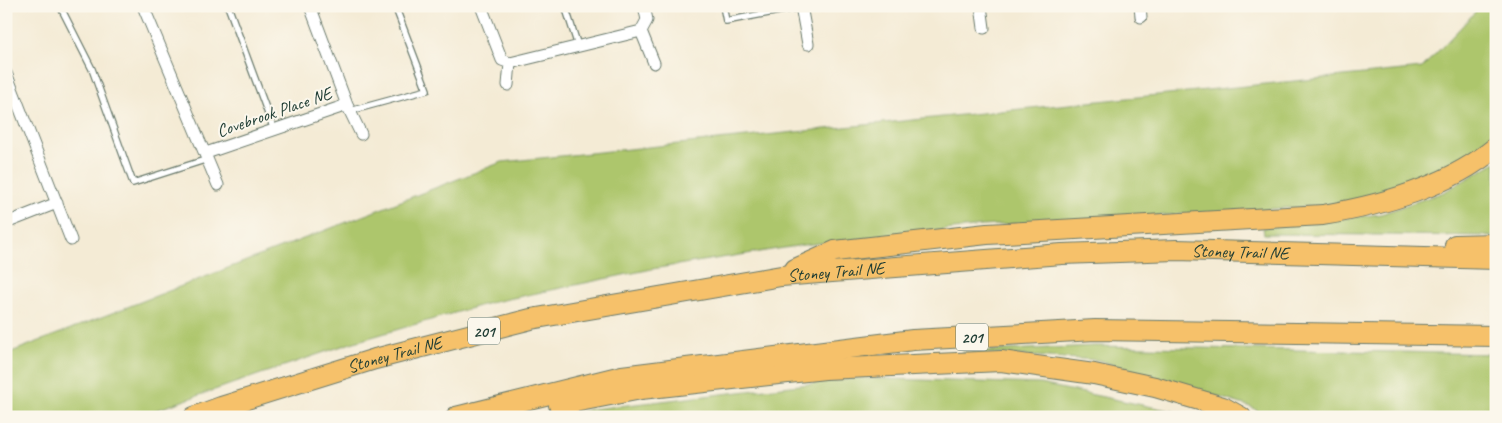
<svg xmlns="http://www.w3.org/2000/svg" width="1502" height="423" viewBox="0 0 1502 423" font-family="Caveat,sans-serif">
	<rect width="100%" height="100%" fill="#fbf7ec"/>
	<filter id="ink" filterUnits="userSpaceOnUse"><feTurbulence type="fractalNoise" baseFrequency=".02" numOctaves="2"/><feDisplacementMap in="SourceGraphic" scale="10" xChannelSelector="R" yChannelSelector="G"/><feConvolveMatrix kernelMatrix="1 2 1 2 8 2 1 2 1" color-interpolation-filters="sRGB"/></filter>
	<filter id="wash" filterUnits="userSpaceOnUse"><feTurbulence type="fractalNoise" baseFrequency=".0096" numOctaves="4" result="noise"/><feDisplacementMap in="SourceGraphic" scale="20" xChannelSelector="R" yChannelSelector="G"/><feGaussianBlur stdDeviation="1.12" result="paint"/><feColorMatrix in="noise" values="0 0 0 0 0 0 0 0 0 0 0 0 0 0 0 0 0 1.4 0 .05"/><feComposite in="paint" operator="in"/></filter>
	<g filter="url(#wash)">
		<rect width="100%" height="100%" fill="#f4ebd5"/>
		<path fill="#adc66c" stroke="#668250" d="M 1481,6 L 1496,6 L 1496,138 L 1443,172 L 1386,196 L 1320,206 L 982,226 L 803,245 L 652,269 L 489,303 L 351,343 L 136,417 L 6,417 L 6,354 L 502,162 L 1422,68 Z
			M 1496,162 L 1496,236 L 1264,234 L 1263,228 L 1381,214 L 1444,192 Z
			M 1095,346 L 1496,354 L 1496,417 L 1268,417 L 1251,407 L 1098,360 L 962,352 Z
			M 860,378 L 1040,384 L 1201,417 L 559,417 L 593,409 Z"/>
	</g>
	<g filter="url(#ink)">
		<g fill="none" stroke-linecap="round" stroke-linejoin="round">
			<defs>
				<path id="lane" d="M 60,6 L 92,69 L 133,183 L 208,159
					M 228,6 L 274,130
					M 565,6 L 578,46
					M 723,6 L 726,21 L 801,7
					M 350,111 L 427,90 L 395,6"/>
				<path id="street" d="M 143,6 L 218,185
					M 481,6 L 502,60 L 510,63 L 641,31
					M 801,6 L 808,44
					M 981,6 L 984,28
					M 1140,6 L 1141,17
					M 641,31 L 654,63
					M 641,31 L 647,20 L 644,6
					M 6,73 L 71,240
					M 508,85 L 510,63
					M 347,105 L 361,134
					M 206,153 L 347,105 L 310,6
					M 6,223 L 57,203"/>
				<g id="highway">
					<path d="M 1455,245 L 1496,244"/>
					<path d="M 795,269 L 835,251 L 987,234 L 1323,215 C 1383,205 1448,187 1496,147"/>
					<path d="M 559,405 L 641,389 L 825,369 L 1001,361 L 1094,374 L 1155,387 L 1223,407 L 1241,417"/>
					<path id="s1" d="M 194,417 L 221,407 L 375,359 L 531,319 L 781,276 L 1062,254 L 1176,250 L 1496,259"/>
					<path d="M 456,417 L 622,376 L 913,340 L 1095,330 L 1496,336"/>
				</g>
			</defs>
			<use href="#lane" stroke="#6a7a6c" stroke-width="8"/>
			<use href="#street" stroke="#6a7a6c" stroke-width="13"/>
			<use href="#highway" stroke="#6a7a6c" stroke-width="22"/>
			<use href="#lane" stroke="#fff" stroke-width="5.5"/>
			<use href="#street" stroke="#fff" stroke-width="11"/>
			<use href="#highway" stroke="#f6c16b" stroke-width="20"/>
		</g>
	</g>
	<g text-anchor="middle" stroke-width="4" stroke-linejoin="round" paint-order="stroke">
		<g fill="#fbf7ec" stroke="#61756b" stroke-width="1">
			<rect x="468" y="317.5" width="32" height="27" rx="4"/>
			<rect x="956" y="323.5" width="32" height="27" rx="4"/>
		</g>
		<g font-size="16" font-weight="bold" fill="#1f3d34">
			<text x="484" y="337">201</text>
			<text x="972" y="343">201</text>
		</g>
		<g font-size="18" fill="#1f3d34" stroke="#fbf7ec">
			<text transform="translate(274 112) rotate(-19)" y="6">Covebrook Place NE</text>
			<text dy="6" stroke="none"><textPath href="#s1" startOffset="1065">Stoney Trail NE</textPath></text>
			<text dy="6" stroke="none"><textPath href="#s1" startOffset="660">Stoney Trail NE</textPath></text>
			<text dy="6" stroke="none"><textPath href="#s1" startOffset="210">Stoney Trail NE</textPath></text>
		</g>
	</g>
	<rect width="1502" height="423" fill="none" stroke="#fbf7ec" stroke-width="25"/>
</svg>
